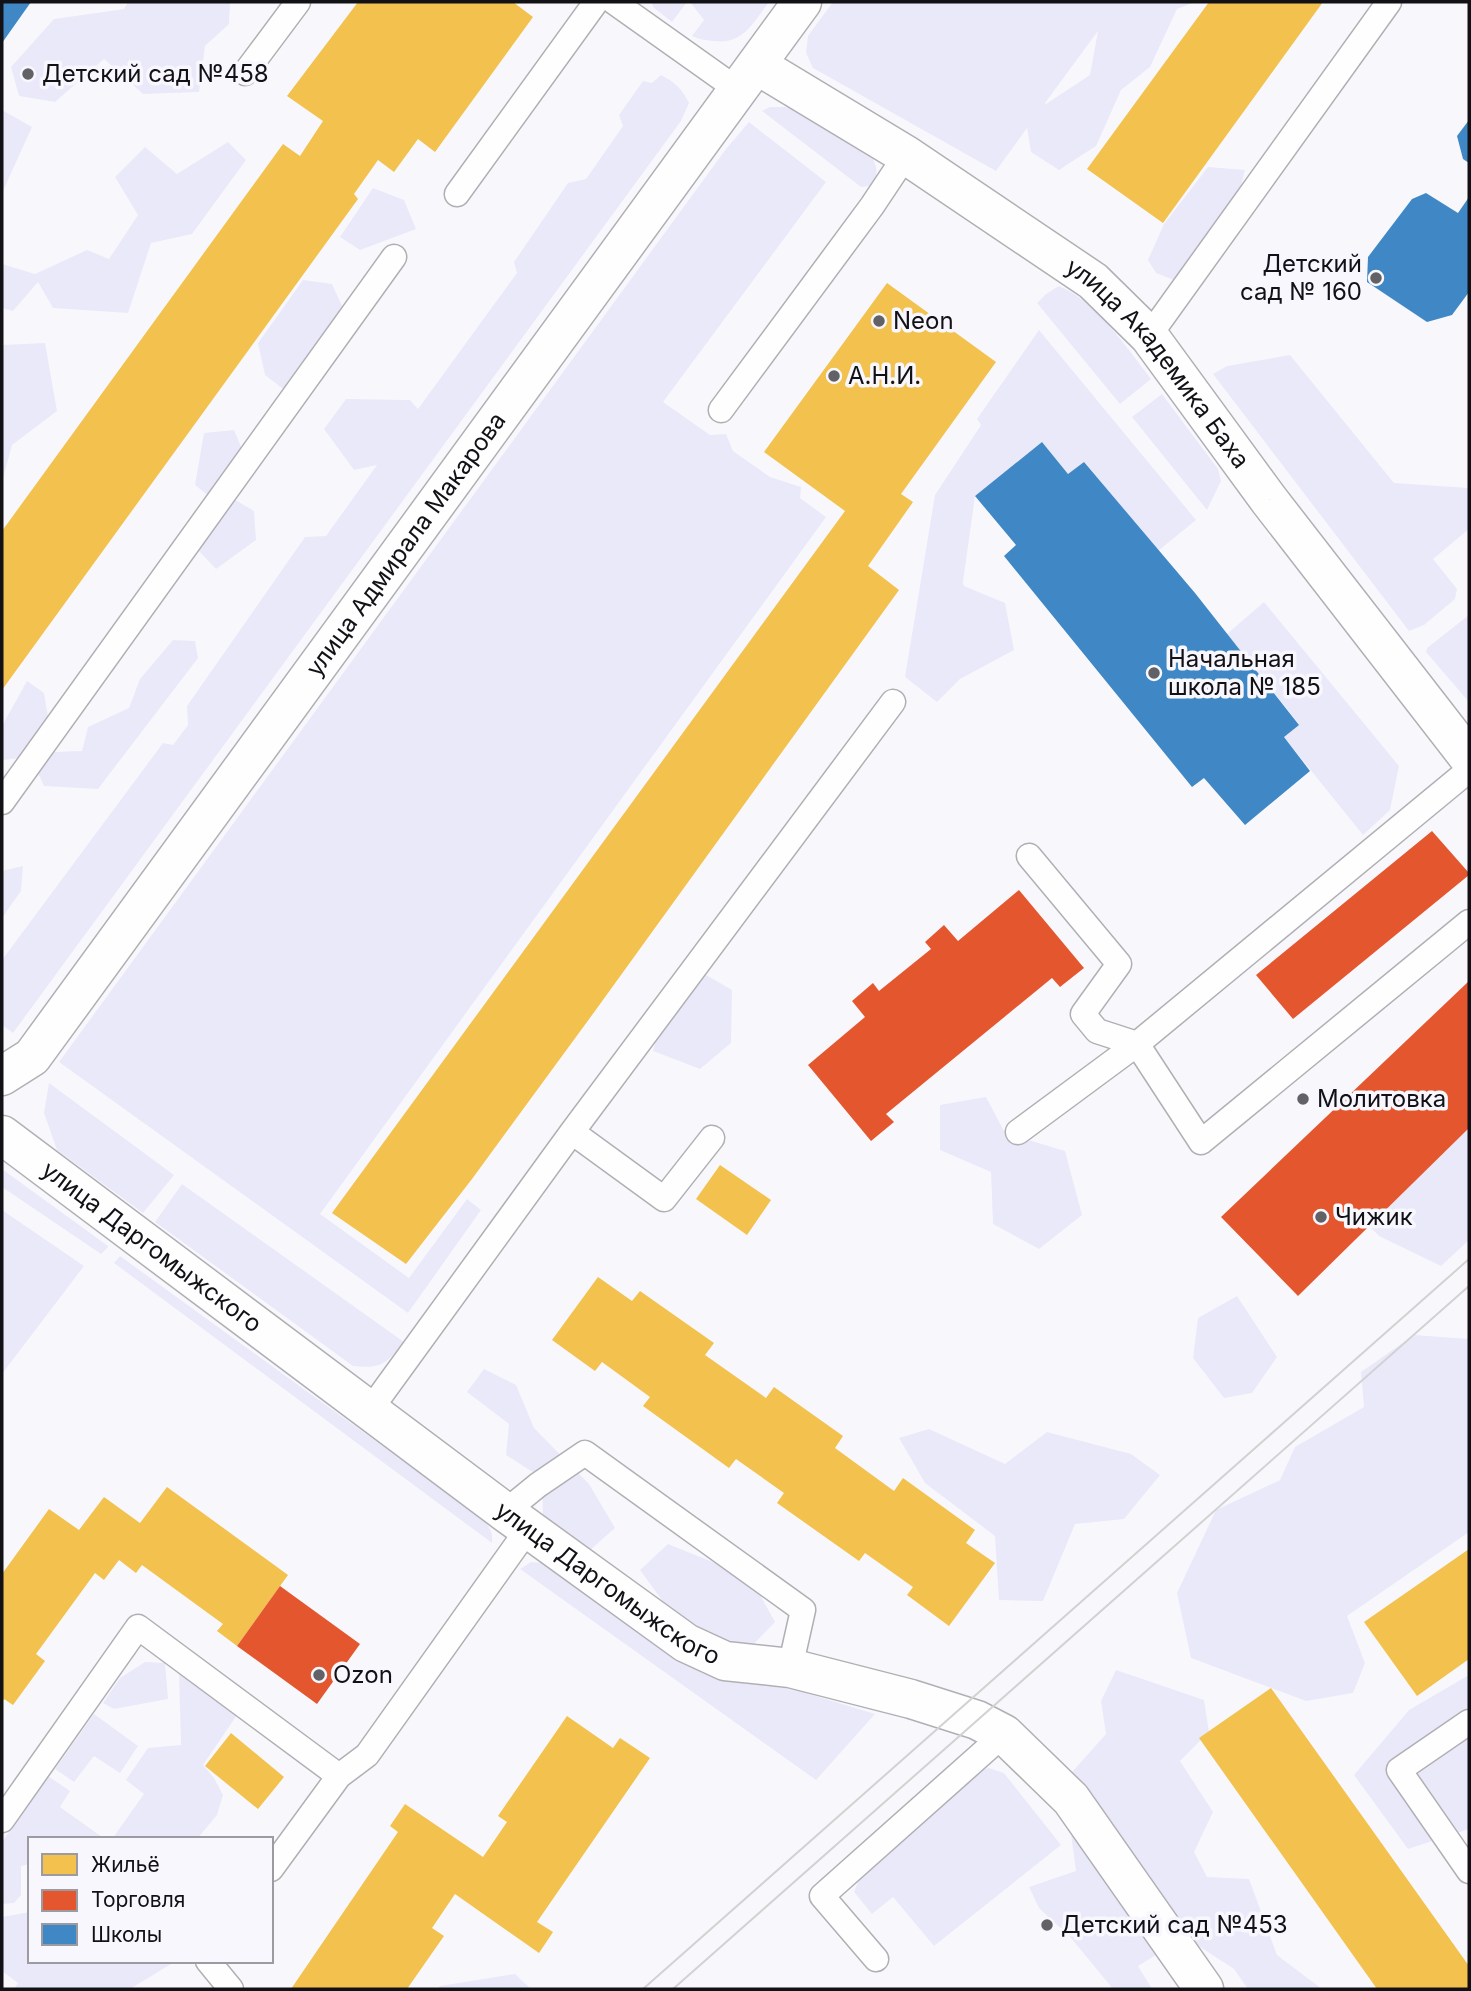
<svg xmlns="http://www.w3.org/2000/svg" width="1471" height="1991" viewBox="0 0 1471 1991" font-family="Inter,sans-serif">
	<rect width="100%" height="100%" fill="#f8f8fc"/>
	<path fill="#e9e9fa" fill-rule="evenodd" d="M 128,2 L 230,2 L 229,24 L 205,46 L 199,92 L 143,94 L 104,59 L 55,102 L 19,96 L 11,67 L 54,19 L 124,9 Z
		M 651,2 L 687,2 L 672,22 L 654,8 Z
		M 690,2 L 769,2 C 753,23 743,45 714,41 C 706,40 700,40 692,36 L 704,20 Z
		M 833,2 L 1195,2 L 1177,9 L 1150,67 L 1121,90 L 1096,146 L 1059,170 L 1031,152 L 1027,128 L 996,171 L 813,68 L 806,53 L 808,36 ZM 1098,31 L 1090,75 L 1046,104 L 1045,103 Z
		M 661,75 C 675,82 682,89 689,103 L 681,121 L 13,1033 L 2,1025 L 2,960 L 163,743 L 173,745 L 188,725 L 187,706 L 305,537 L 326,536 L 377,465 L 354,470 L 324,429 L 346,399 L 410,400 L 418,409 L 517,273 L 514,262 L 568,183 L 586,179 L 623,126 L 619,115 L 643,81 L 652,83 Z
		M 770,107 L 786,107 L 796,110 L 873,159 C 878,170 878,176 870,186 L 861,187 L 762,111 Z
		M 2,110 L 32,127 L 2,193 Z
		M 749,122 L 826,182 L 663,402 L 710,435 L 726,434 L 733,451 L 770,477 L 801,487 L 800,498 L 826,517 L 320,1214 L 409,1278 L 467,1199 L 481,1210 L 408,1313 L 59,1062 L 726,149 Z
		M 228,142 L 246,160 L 192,234 L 151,243 L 128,313 L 53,308 L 38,282 L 13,311 L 2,308 L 2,264 L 35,274 L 87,250 L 109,259 L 138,215 L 115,177 L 145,147 L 177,174 Z
		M 1208,167 L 1245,170 L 1230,230 L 1189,286 L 1156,273 L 1148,260 L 1164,224 Z
		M 373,188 L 404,200 L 416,229 L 360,250 L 340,237 Z
		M 303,280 L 332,284 L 348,319 L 291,395 L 265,375 L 258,343 Z
		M 1059,286 C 1096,301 1127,348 1151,379 L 1120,404 L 1037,303 L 1046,294 Z
		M 1039,330 L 1196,520 L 1158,551 L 1084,462 L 1068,474 L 1042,442 L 975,496 L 963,582 L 964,586 L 1005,603 L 1014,650 L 960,679 L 937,702 L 905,677 L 935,495 L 981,425 L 977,419 Z
		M 45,343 L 57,411 L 12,445 L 2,482 L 2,345 Z
		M 1290,355 L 1394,483 L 1469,488 L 1469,529 L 1433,559 L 1457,589 L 1455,599 L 1424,625 L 1409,631 L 1213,374 L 1227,366 Z
		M 1162,394 L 1218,469 L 1221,481 L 1207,510 L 1132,417 Z
		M 234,430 L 244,454 L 232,498 L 254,511 L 256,540 L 216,569 L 199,551 L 224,508 L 195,485 L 204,433 Z
		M 1264,602 L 1399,766 L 1390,810 L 1363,835 L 1284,737 L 1299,724 L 1227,634 Z
		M 1469,615 L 1469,702 L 1426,652 L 1427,648 Z
		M 173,640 L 195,641 L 198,658 L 98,789 L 44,786 L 31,757 L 2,760 L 2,726 L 27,681 L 44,693 L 54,752 L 82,751 L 88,727 L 129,708 L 140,679 Z
		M 23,866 L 21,891 L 2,918 L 2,871 Z
		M 694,968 L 732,990 L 731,1043 L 700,1069 L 653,1051 L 671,991 Z
		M 49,1083 L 174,1175 L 143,1213 L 57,1150 L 44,1113 Z
		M 986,1097 L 1005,1133 L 1065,1151 L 1082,1215 L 1039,1249 L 993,1224 L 991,1172 L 940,1150 L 940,1105 Z
		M 1469,1098 L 1469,1240 L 1441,1266 L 1379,1236 L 1351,1207 L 1409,1113 Z
		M 2,1169 L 108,1246 L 108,1247 L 101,1254 L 2,1187 Z
		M 182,1184 L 404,1342 C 386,1364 382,1369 353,1366 L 155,1222 Z
		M 2,1210 L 84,1266 L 2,1374 Z
		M 120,1256 L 486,1521 L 492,1534 L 492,1543 L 114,1263 Z
		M 1237,1296 L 1277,1357 L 1252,1393 L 1224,1398 L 1193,1358 L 1198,1318 Z
		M 1414,1335 L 1469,1339 L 1469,1532 L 1347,1616 L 1365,1663 L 1353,1693 L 1306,1701 L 1191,1658 L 1177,1593 L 1216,1510 L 1280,1480 L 1295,1447 L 1364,1407 L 1361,1372 Z
		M 484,1369 L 516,1385 L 534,1428 L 589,1484 L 615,1528 L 588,1552 L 543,1519 L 542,1478 L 506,1455 L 509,1424 L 467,1392 Z
		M 929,1429 L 1005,1464 L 1047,1432 L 1131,1454 L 1160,1475 L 1124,1519 L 1075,1524 L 1043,1601 L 999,1600 L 995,1536 L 925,1483 L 899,1438 Z
		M 668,1544 L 750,1577 L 775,1622 L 748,1650 L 681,1626 L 640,1570 Z
		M 531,1562 L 544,1563 L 669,1653 L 704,1674 L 799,1691 L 875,1714 L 816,1780 L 520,1569 Z
		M 145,1662 L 165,1663 L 168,1699 L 114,1709 L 103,1703 L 120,1678 Z
		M 1116,1670 L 1204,1700 L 1209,1732 L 1180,1761 L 1213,1812 L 1194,1852 L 1207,1877 L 1249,1879 L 1277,1955 L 1322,1989 L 1248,1989 L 1234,1969 L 1185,1937 L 1138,1966 L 1152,1989 L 1113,1989 L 1071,1938 L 1039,1908 L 1029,1887 L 1076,1871 L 1064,1781 L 1106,1734 L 1101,1701 Z
		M 179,1672 L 237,1715 L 203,1765 L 214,1778 L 223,1795 L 217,1815 L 197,1839 L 112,1839 L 144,1794 L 126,1780 L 148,1748 L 181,1745 Z
		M 1469,1675 L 1469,1829 L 1408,1849 L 1354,1775 L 1409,1710 Z
		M 94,1714 L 138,1746 L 120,1773 L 94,1756 L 74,1782 L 55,1769 Z
		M 989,1768 L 1004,1773 L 1061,1845 L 934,1946 L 893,1897 L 872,1914 L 854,1892 L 860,1877 L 978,1771 Z
		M 48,1776 L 70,1791 L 60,1807 L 102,1837 L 100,1839 L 30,1839 L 30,1864 L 21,1866 L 21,1895 L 14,1903 L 2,1904 L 2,1842 Z
		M 30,1912 L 30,1961 L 176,1961 L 130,1989 L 14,1989 L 18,1983 L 2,1971 L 2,1917 Z
		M 515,1974 L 531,1989 L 437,1989 L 440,1986 Z"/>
	<path fill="#f2c14e" d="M 358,2 L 513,2 L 533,17 L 435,152 L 418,139 L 394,172 L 378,160 L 354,194 L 358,199 L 2,690 L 2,531 L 283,144 L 300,156 L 323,121 L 287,96 Z
		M 1209,2 L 1323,2 L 1163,223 L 1087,169 Z
		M 887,283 L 996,362 L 901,494 L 913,502 L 868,566 L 899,590 L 595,1011 L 472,1179 L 406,1264 L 332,1213 L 845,511 L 764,452 Z
		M 720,1165 L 771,1200 L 747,1235 L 696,1199 Z
		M 598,1277 L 632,1301 L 640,1291 L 714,1343 L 705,1355 L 766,1398 L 774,1387 L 843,1436 L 835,1448 L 894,1491 L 903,1478 L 975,1530 L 966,1543 L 995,1563 L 949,1626 L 907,1595 L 913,1587 L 865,1553 L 859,1561 L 777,1503 L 784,1493 L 736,1459 L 729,1468 L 643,1406 L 650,1397 L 602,1362 L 595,1371 L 552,1340 Z
		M 167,1487 L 288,1575 L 237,1646 L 217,1631 L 223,1624 L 142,1565 L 136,1573 L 119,1560 L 104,1580 L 95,1573 L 36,1654 L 45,1661 L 13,1705 L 4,1699 L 2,1702 L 2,1574 L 49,1509 L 79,1530 L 104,1497 L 140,1523 Z
		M 1469,1549 L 1469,1659 L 1417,1696 L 1364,1622 Z
		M 1271,1688 L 1469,1966 L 1468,1989 L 1377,1989 L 1199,1738 Z
		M 567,1716 L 613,1748 L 620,1738 L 650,1758 L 537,1922 L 553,1932 L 539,1953 L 455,1894 L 432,1928 L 444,1936 L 407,1989 L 291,1989 L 398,1832 L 390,1826 L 405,1804 L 483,1857 L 507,1822 L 498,1816 Z
		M 231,1733 L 284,1777 L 258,1809 L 205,1766 Z"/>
	<path fill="#e4572e" d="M 1432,831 L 1469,873 L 1469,875 L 1293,1019 L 1256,975 Z
		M 1019,890 L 1084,968 L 1060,987 L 1052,978 L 886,1114 L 894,1122 L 871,1141 L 808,1065 L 865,1017 L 852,1001 L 873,983 L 879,991 L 931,949 L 925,942 L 944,925 L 958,941 Z
		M 1469,981 L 1469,1128 L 1298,1296 L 1221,1217 Z
		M 280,1586 L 360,1644 L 317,1704 L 237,1646 Z"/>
	<path fill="#3f88c5" d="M 2,2 L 31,2 L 2,43 Z
		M 1469,120 L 1469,163 L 1463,159 L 1457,136 Z
		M 1426,193 L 1458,213 L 1469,197 L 1469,292 L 1452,315 L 1427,322 L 1367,282 L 1368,257 L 1412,199 Z
		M 1042,442 L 1068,474 L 1084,462 L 1195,593 L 1299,725 L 1284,737 L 1310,771 L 1245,825 L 1204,778 L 1192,787 L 1004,556 L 1016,545 L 975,496 Z"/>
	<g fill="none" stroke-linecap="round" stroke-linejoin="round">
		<defs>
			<path id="lane" d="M 614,2 L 738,90
				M 245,73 L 298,2
				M 457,194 L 596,2
				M 1149,336 L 1389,2
				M 721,410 L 872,206 L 906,155
				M 2,802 L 394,257
				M 1029,856 L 1119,964 L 1083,1014 L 1097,1031 L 1137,1044 L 1201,1142 L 1469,922
				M 572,1132 L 664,1199 L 712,1138
				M 1018,1132 L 1137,1044 L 1469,770
				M 370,1410 L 572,1132 L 893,702
				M 505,1512 L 538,1485 L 585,1453 L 803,1610 L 790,1668
				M 1469,1722 L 1399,1770 L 1469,1871
				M 2,1820 L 138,1627 L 339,1776
				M 271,1869 L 339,1776 L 367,1755 L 528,1529
				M 876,1959 L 822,1896 L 1004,1734
				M 208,1961 L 231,1989"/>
			<g id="street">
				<path id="s1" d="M 757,65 L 906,155 L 1093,281 L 1149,336 L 1269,500 L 1469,758"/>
				<path id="s2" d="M 2,1076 L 32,1057 L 802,2"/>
				<path id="s3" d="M 2,1135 L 505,1512 L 686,1643 L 725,1661 L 790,1668 L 911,1699 L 977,1720 L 1004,1734 L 1071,1799 L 1204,1989"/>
			</g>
		</defs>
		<use href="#lane" stroke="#b0b0b4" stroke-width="27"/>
		<use href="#street" stroke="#b0b0b4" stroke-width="41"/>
		<use href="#lane" stroke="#fefeff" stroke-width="24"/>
		<use href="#street" stroke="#fefeff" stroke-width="38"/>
		<path stroke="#d2d2d3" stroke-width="2" d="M 643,1989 L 1469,1259
			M 673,1989 L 1469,1286"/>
	</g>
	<g fill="#626266" stroke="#f7f7fd" stroke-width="2.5">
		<circle cx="28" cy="74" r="7"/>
		<circle cx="1376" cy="278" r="7"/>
		<circle cx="879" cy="321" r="7"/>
		<circle cx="834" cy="376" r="7"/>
		<circle cx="1154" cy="673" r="7"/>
		<circle cx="1303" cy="1099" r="7"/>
		<circle cx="1321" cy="1217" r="7"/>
		<circle cx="319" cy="1675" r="7"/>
		<circle cx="1047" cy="1925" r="7"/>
	</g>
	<g text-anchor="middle" stroke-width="7" stroke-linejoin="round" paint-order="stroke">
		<g font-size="24" fill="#111116" stroke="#f7f7fd" text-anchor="start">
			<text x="42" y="82">Детский сад №458</text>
			<text x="1362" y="272" text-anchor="end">Детский<tspan x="1362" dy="28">сад № 160</tspan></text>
			<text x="893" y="329">Neon</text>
			<text x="848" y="384">А.Н.И.</text>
			<text x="1168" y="667">Начальная<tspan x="1168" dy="28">школа № 185</tspan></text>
			<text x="1317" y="1107">Молитовка</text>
			<text x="1335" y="1225">Чижик</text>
			<text x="333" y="1683">Ozon</text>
			<text x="1061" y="1933">Детский сад №453</text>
		</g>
		<g font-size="24" fill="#111116" stroke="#f7f7fd">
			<text dy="8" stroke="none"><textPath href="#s1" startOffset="504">улица Академика Баха</textPath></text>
			<text dy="8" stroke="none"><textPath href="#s2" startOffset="670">улица Адмирала Макарова</textPath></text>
			<text dy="8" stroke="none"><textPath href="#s3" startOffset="187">улица Даргомыжского</textPath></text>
			<text dy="8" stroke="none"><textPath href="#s3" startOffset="754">улица Даргомыжского</textPath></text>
		</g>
	</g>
	<rect width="1471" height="1991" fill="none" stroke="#111116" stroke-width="7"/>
	<rect x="28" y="1837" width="245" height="126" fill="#f7f7fd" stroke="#9b9ba1" stroke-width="2"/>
	<rect x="42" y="1854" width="35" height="21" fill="#f2c14e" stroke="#9b9ba1" stroke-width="2"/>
	<text x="91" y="1872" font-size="21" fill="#111116">Жильё</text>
	<rect x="42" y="1890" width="35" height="21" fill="#e4572e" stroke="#9b9ba1" stroke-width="2"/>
	<text x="91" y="1907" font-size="21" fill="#111116">Торговля</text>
	<rect x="42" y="1924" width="35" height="21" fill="#3f88c5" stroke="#9b9ba1" stroke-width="2"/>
	<text x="91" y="1942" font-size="21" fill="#111116">Школы</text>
</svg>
